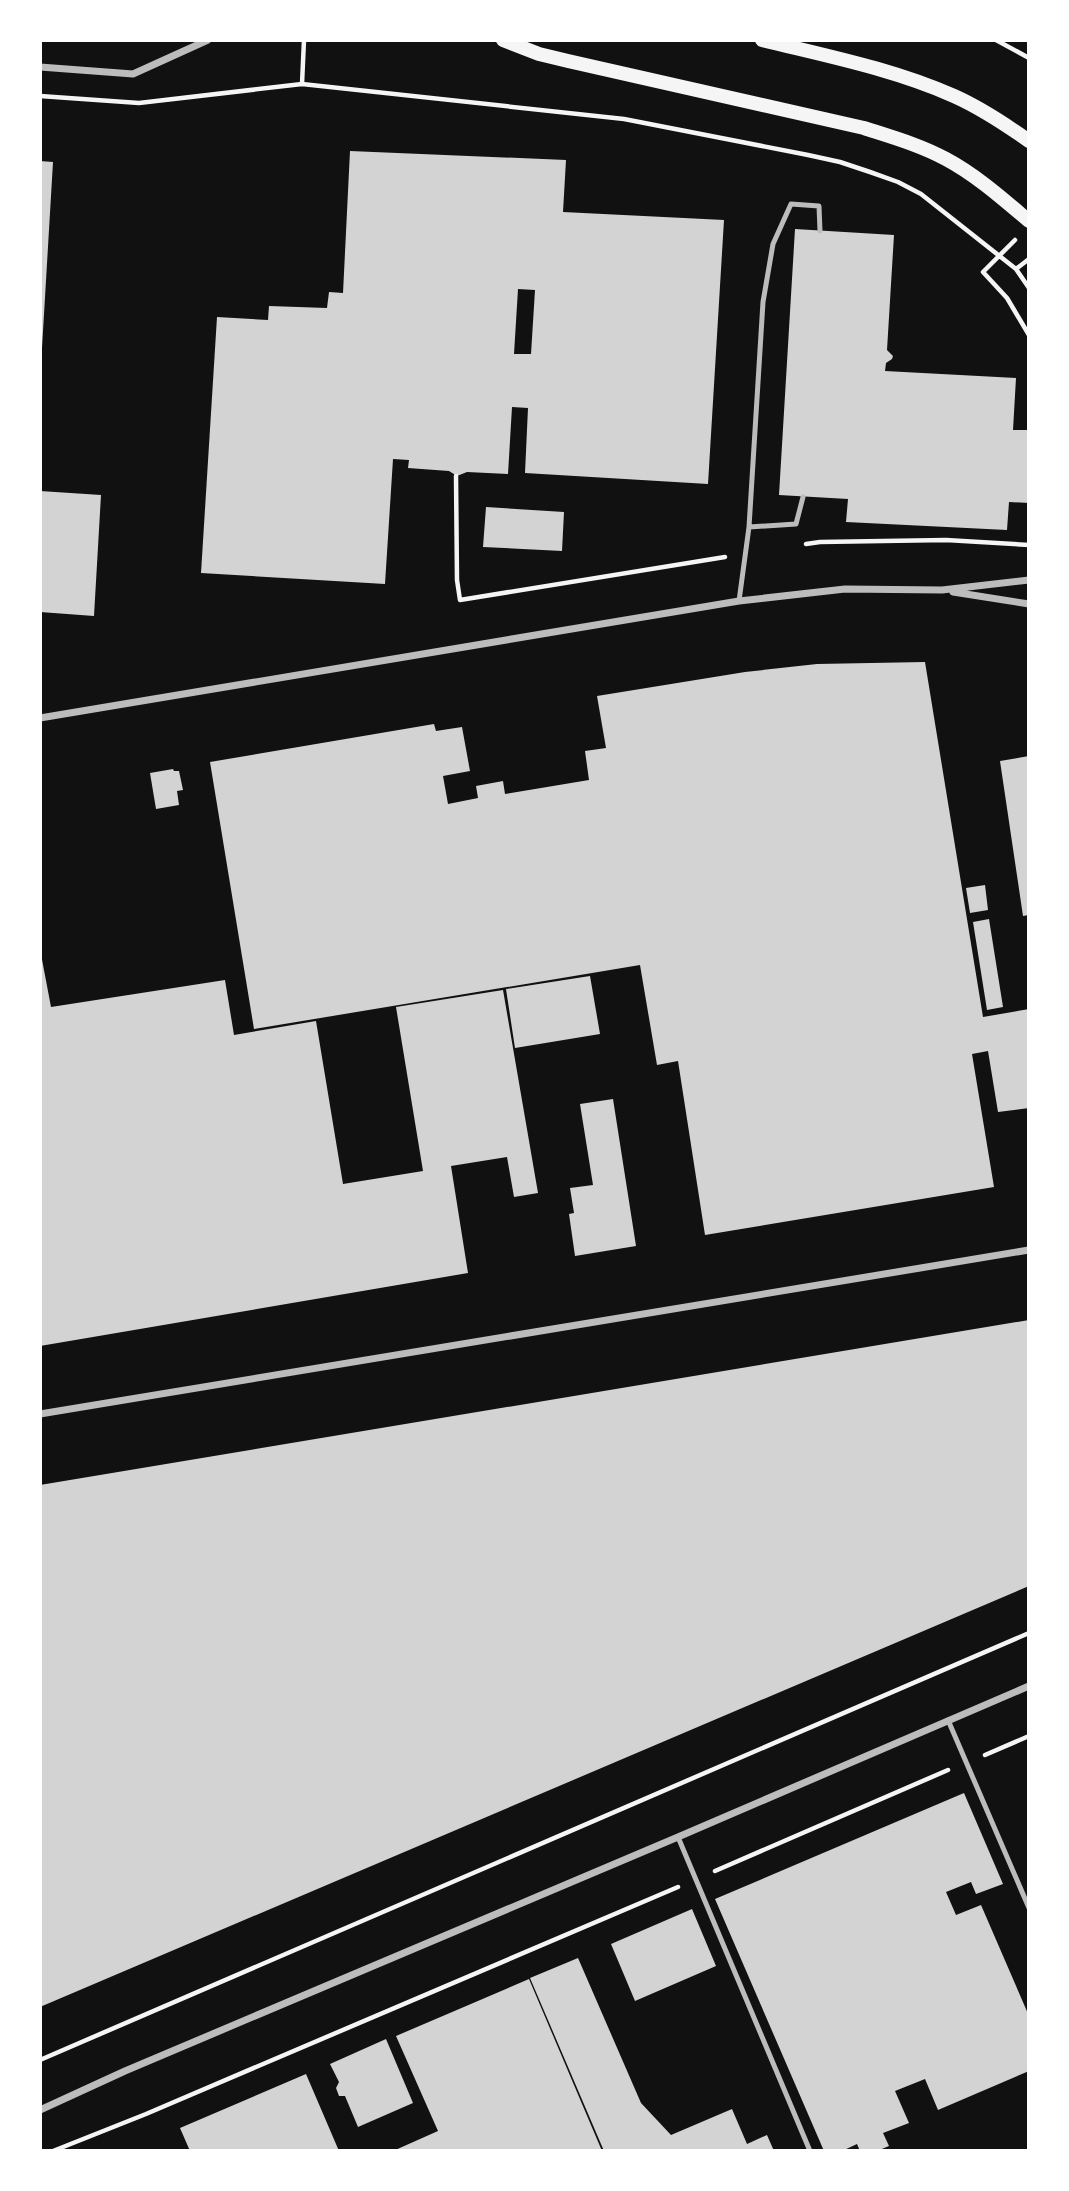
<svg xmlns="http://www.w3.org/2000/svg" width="1069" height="2191" viewBox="0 0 1069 2191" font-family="Mulish,sans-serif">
	<rect width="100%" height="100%" fill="#111"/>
	<path fill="#d3d3d3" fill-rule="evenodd" d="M 350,151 L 566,160 L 563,212 L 724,220 L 708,484 L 525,473 L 528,408 L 512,407 L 508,474 L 467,472 L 457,476 L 449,471 L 408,468 L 409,460 L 393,459 L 385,584 L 201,573 L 217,317 L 268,320 L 269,306 L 327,308 L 329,292 L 343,293 ZM 518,289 L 535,290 L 531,354 L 514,354 Z
		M 40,161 L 53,162 L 42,348 L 40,348 Z
		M 795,229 L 894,235 L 887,350 L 893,356 L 892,359 L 886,363 L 885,371 L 1016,378 L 1013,430 L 1029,430 L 1029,503 L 1009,502 L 1007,530 L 846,522 L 848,499 L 779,495 Z
		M 40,491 L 101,495 L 94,616 L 40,612 Z
		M 486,507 L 564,512 L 562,551 L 483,547 Z
		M 925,662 L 983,1017 L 1029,1009 L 1029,1108 L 998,1112 L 988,1051 L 972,1054 L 994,1187 L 705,1235 L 678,1061 L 657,1065 L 640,965 L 254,1029 L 210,762 L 434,724 L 436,731 L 462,727 L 470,771 L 443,776 L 448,804 L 478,798 L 476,786 L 503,781 L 505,794 L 589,780 L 585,751 L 606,748 L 597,696 L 745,672 L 817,664 Z
		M 1029,756 L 1029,915 L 1023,916 L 1000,761 Z
		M 173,769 L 174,771 L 179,771 L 183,790 L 177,791 L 179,805 L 156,809 L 150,773 Z
		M 985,885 L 988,910 L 970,913 L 966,888 Z
		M 989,919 L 1003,1007 L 987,1010 L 973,922 Z
		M 40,949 L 51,1007 L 225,980 L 234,1035 L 316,1021 L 343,1184 L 423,1171 L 396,1007 L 503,990 L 538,1193 L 514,1197 L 507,1157 L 451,1166 L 468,1273 L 40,1346 Z
		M 590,976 L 600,1034 L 515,1048 L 506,989 Z
		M 613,1099 L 636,1246 L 575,1256 L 569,1214 L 574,1213 L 570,1188 L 593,1185 L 580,1104 Z
		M 1029,1320 L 1029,1586 L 40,2007 L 40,1485 Z
		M 964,1793 L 1003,1884 L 976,1894 L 971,1882 L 946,1892 L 956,1915 L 981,1905 L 1029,2016 L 1029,2071 L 938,2110 L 925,2079 L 895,2091 L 909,2123 L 883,2133 L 889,2146 L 877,2151 L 860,2151 L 857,2144 L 842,2151 L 824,2151 L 715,1899 Z
		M 692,1909 L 716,1966 L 635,2001 L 611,1944 Z
		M 578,1958 L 641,2103 L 671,2135 L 732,2109 L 747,2144 L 767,2135 L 774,2151 L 604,2151 L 530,1978 Z
		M 529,1979 L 602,2151 L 393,2151 L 438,2131 L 396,2036 Z
		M 386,2039 L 413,2103 L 358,2127 L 345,2096 L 339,2096 L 336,2088 L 339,2082 L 330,2064 Z
		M 306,2074 L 339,2151 L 190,2151 L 180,2128 Z"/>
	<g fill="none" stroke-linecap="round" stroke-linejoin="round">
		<path stroke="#f5f5f5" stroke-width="4.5" d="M 996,40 L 1029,58
			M 302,84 L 304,40
			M 40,96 L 139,103 L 302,84 L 624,119 L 808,155 L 840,162 L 870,172 L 898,182 L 921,194 L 1016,269 L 1029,288
			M 1015,240 L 983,272 L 1007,298 L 1029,335
			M 1016,269 L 1029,259
			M 456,476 L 457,580 L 460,600 L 725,557
			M 806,544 L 820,542 L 946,540 L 1029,545
			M 985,1755 L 1029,1736
			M 715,1871 L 948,1770
			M 40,2060 L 1029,1633
			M 53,2151 L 146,2114 L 678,1887"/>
		<path stroke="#bcbcbc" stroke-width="5" d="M 749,527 L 796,524 L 803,497
			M 739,601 L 749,527 L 763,302 L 773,244 L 791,204 L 819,206 L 820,231
			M 948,1720 L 1029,1908
			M 678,1837 L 810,2151"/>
		<path stroke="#bcbcbc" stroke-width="7" d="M 40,67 L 133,74 L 208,40
			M 953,592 L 1029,604
			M 40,718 L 739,601 L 845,589 L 942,590 L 1029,580
			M 40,1414 L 1029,1250
			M 40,2110 L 125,2071 L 678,1837 L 1029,1686"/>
		<path stroke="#f5f5f5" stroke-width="14" d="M 503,40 L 539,54 L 568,61 L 864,128 C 892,137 920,145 946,159 C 976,175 1003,199 1029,221
			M 762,40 C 827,56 893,69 954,96 C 981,108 1005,124 1029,141"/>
	</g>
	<rect width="1069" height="2191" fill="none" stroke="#ffffff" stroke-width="84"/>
</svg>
